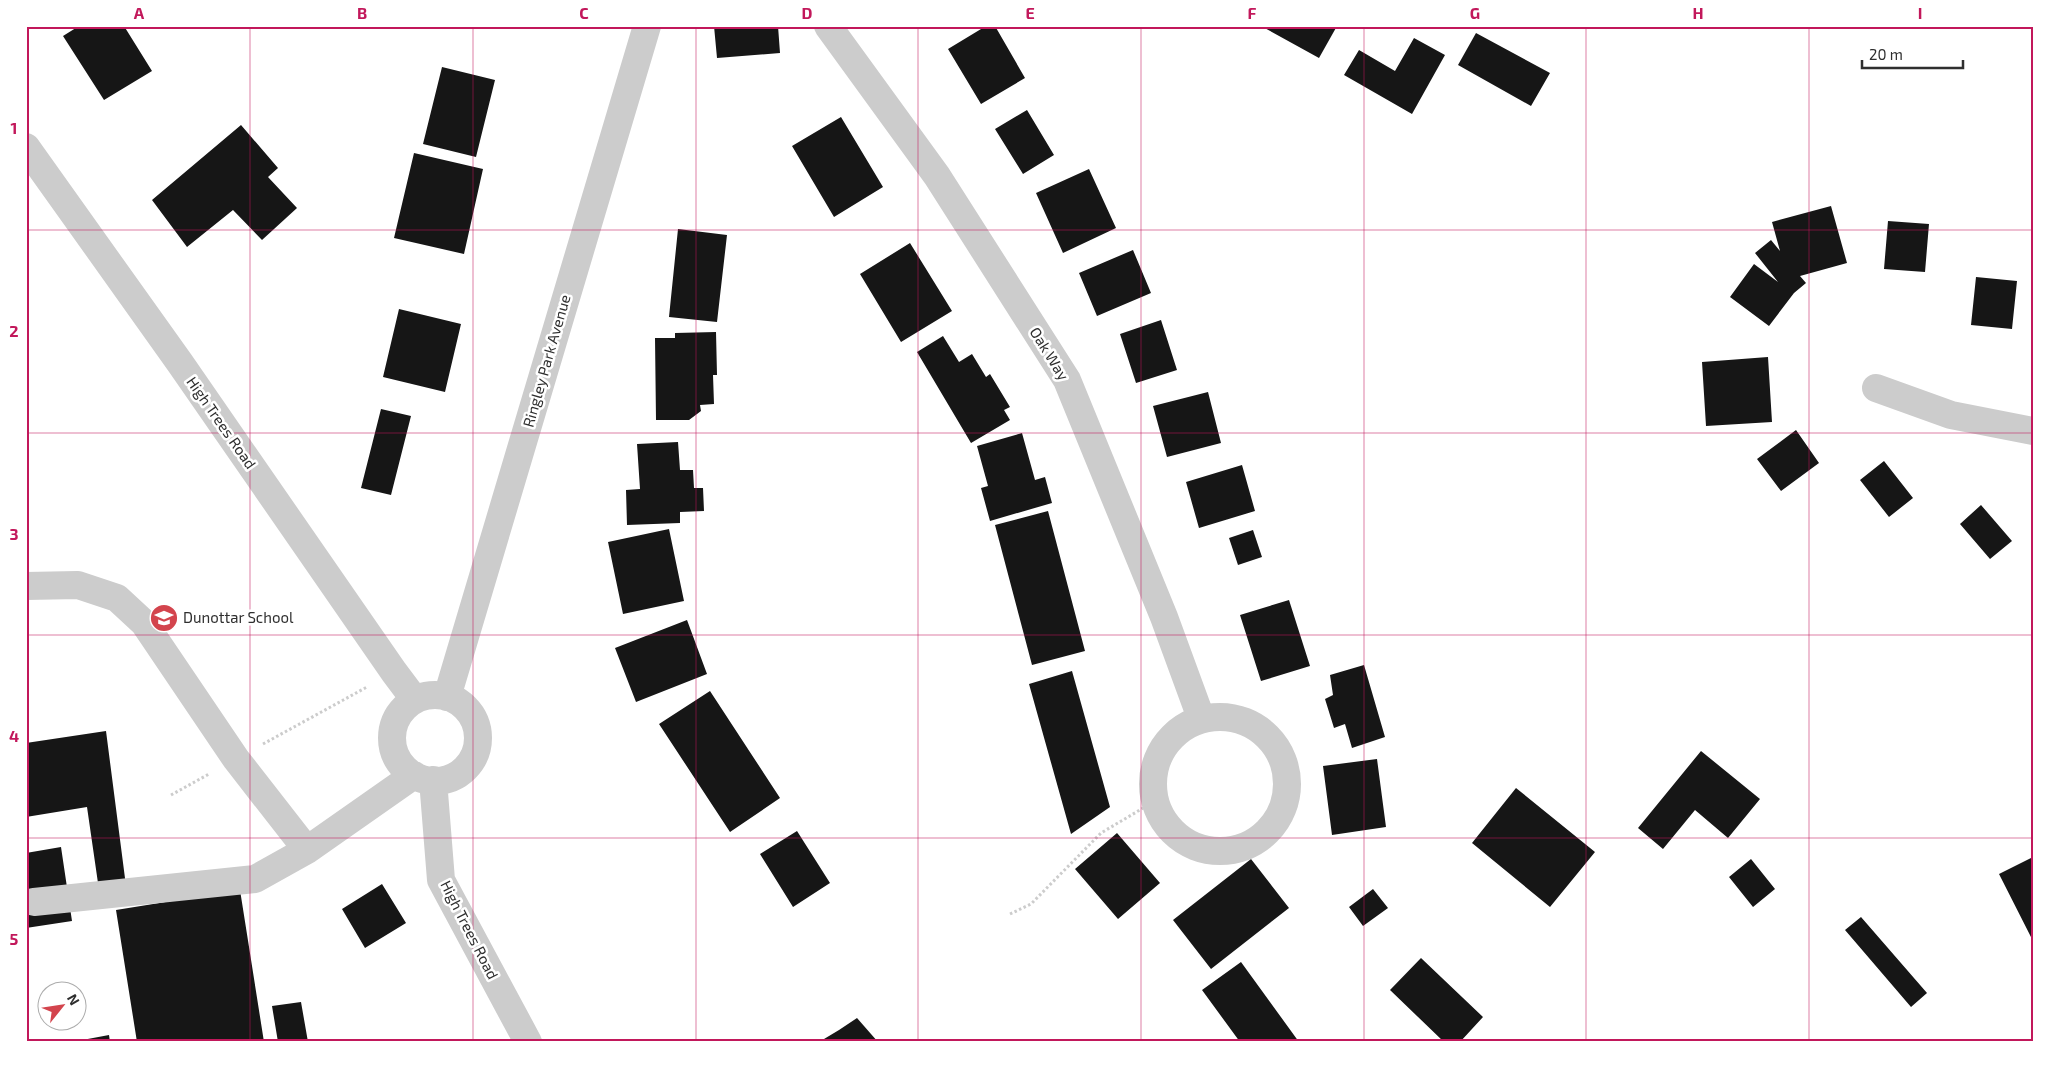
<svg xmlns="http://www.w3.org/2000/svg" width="2059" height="1068" viewBox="0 0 2059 1068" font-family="'Exo 2',sans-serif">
	<rect width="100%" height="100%" fill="#fff"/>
	<path fill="#161616" d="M 79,26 L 124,26 L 152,71 L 104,100 L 63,36 Z
		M 714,26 L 778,26 L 780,53 L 717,58 Z
		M 986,26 L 995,26 L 1025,78 L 981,104 L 948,49 Z
		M 1261,26 L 1337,26 L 1319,58 Z
		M 1476,33 L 1550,73 L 1531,106 L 1458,65 Z
		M 1414,38 L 1445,55 L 1412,114 L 1344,75 L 1359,50 L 1395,71 Z
		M 442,67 L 495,80 L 476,157 L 423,144 Z
		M 1027,110 L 1054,155 L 1023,174 L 995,129 Z
		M 841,117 L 883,187 L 834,217 L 792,146 Z
		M 241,125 L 278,168 L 268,177 L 297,208 L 262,240 L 233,210 L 187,247 L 152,200 Z
		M 414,153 L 483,169 L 464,254 L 394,238 Z
		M 1089,169 L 1116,228 L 1063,253 L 1036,193 Z
		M 1831,206 L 1847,263 L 1800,276 L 1806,283 L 1794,293 L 1769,326 L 1730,297 L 1754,264 L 1778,282 L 1755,253 L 1771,240 L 1780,251 L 1772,222 Z
		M 1888,221 L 1929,224 L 1925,272 L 1884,269 Z
		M 678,229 L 727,235 L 717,322 L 669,317 Z
		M 910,243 L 952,311 L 901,342 L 860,274 Z
		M 1133,250 L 1151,293 L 1097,316 L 1079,273 Z
		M 1976,277 L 2017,281 L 2012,329 L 1971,325 Z
		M 399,309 L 461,324 L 445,392 L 383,377 Z
		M 1161,320 L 1177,370 L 1136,383 L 1120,334 Z
		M 716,332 L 717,375 L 713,375 L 714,404 L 700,405 L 701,411 L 689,420 L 656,420 L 655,338 L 675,338 L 675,333 Z
		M 943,336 L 959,362 L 972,354 L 986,377 L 990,374 L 1010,407 L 1004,410 L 1010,420 L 971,443 L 917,352 Z
		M 1768,357 L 1772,422 L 1706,426 L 1702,362 Z
		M 1208,392 L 1221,443 L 1167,457 L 1153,406 Z
		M 381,409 L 411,416 L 391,495 L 361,488 Z
		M 1796,430 L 1819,463 L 1781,491 L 1757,459 Z
		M 1022,433 L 1035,480 L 1045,477 L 1052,503 L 990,521 L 981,488 L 988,486 L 977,446 Z
		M 678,442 L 680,470 L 693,470 L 694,488 L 703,488 L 704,511 L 680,512 L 680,523 L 627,525 L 626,490 L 640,489 L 637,444 Z
		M 1884,461 L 1913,498 L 1889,517 L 1860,480 Z
		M 1242,465 L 1255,511 L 1199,528 L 1186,482 Z
		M 1981,505 L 2012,541 L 1990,559 L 1960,524 Z
		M 1048,511 L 1085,651 L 1032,665 L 995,525 Z
		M 669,529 L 684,601 L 623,614 L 608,542 Z
		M 1253,530 L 1262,557 L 1238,565 L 1229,538 Z
		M 1289,600 L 1310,666 L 1261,681 L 1240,615 Z
		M 687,620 L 707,674 L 636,702 L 615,648 Z
		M 1364,665 L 1385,737 L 1352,748 L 1345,724 L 1334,728 L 1325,699 L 1333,695 L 1330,675 Z
		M 1072,671 L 1110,807 L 1071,834 L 1029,684 Z
		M 710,691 L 780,798 L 730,832 L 659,724 Z
		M 106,731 L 126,886 L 99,890 L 87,807 L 26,817 L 26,743 Z
		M 1701,751 L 1760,799 L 1728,838 L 1695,810 L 1663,849 L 1638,828 Z
		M 1377,759 L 1386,827 L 1332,835 L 1323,766 Z
		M 1516,788 L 1595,852 L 1550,907 L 1472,843 Z
		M 797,831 L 830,883 L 793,907 L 760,854 Z
		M 1117,833 L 1160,883 L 1118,919 L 1075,869 Z
		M 61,847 L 72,921 L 26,928 L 26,853 Z
		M 2033,857 L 2033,941 L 1999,874 Z
		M 1251,859 L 1289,908 L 1211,969 L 1173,920 Z
		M 1751,859 L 1775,889 L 1753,907 L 1729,877 Z
		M 382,884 L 406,923 L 365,948 L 342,909 Z
		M 1373,889 L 1388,908 L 1363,926 L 1349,907 Z
		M 240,890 L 264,1042 L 137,1042 L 116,910 Z
		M 1861,917 L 1927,993 L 1911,1007 L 1845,930 Z
		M 1421,958 L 1483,1017 L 1460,1042 L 1444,1042 L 1390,990 Z
		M 1241,962 L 1299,1042 L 1240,1042 L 1202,990 Z
		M 301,1002 L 308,1042 L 278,1042 L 272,1006 Z
		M 857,1018 L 878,1042 L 819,1042 L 839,1030 Z
		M 109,1035 L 110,1042 L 77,1042 L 77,1041 Z"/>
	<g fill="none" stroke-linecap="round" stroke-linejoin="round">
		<path stroke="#ccc" stroke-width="3" stroke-dasharray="2.5 2.5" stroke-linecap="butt" d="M 263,744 L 367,687
			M 171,795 L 209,774
			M 1010,914 L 1031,904 L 1101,833 L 1155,801"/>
		<path stroke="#ccc" stroke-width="28" d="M 828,26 L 937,176 L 1067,380 L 1164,617 L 1201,718
			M 26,147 L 180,363 L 394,672 L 415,700
			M 1876,388 L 1951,415 L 2033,431
			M 26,586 L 78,585 L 117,598 L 144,623 L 236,759 L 307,850
			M392 738a43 43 0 1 1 86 0a43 43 0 1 1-86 0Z
			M 447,697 L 647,26
			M1153 784a67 67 0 1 1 134 0a67 67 0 1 1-134 0Z
			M 433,780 L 441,880 L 528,1042
			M 34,902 L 255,879 L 307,850 L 414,775"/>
	</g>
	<path fill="none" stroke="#c2185b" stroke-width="1" stroke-opacity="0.55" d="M 250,26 L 250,1042M 473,26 L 473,1042M 696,26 L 696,1042M 918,26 L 918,1042M 1141,26 L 1141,1042M 1364,26 L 1364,1042M 1586,26 L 1586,1042M 1809,26 L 1809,1042M 26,230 L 2033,230M 26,433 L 2033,433M 26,635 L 2033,635M 26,838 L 2033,838"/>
	<defs>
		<symbol id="school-disc" viewBox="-11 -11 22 22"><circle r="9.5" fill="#d3444d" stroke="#fff"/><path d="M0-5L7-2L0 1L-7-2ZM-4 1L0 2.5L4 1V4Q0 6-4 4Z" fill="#fff"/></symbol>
	</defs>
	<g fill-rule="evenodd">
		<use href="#school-disc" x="148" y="602" width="32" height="32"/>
	</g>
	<g text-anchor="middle" stroke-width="5" stroke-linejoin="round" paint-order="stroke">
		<g font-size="15" fill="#2f2f2f" stroke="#fff">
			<text transform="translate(1049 354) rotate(58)" y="5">Oak Way</text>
			<text transform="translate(547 361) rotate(-74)" y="5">Ringley Park Avenue</text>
			<text transform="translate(221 423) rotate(55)" y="5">High Trees Road</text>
			<text transform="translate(469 930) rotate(63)" y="5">High Trees Road</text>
		</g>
		<g font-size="15" fill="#2f2f2f" stroke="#fff" text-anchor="start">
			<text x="183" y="623">Dunottar School</text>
		</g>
	</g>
	<rect width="2059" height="1068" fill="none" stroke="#ffffff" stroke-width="55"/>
	<g transform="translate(62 1006) rotate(60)"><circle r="24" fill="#ffffff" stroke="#acacac"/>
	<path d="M0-4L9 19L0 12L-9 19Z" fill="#d3444d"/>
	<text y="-8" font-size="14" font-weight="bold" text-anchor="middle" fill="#2f2f2f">N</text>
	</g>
	<path d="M1862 60v8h101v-8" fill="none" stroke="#2f2f2f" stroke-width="2.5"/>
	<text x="1869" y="60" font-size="15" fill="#2f2f2f" stroke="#ffffff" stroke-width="4" paint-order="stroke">20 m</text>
	<rect x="28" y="28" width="2004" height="1012" fill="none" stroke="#c2185b" stroke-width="2"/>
	<g font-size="16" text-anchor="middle" font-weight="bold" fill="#c2185b">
		<text x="139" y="19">A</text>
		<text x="362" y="19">B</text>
		<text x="584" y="19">C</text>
		<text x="807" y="19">D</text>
		<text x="1030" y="19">E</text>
		<text x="1252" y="19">F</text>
		<text x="1475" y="19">G</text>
		<text x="1698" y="19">H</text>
		<text x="1920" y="19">I</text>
		<text x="14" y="134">1</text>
		<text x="14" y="337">2</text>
		<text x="14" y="540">3</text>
		<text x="14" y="742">4</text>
		<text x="14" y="945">5</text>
	</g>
</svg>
